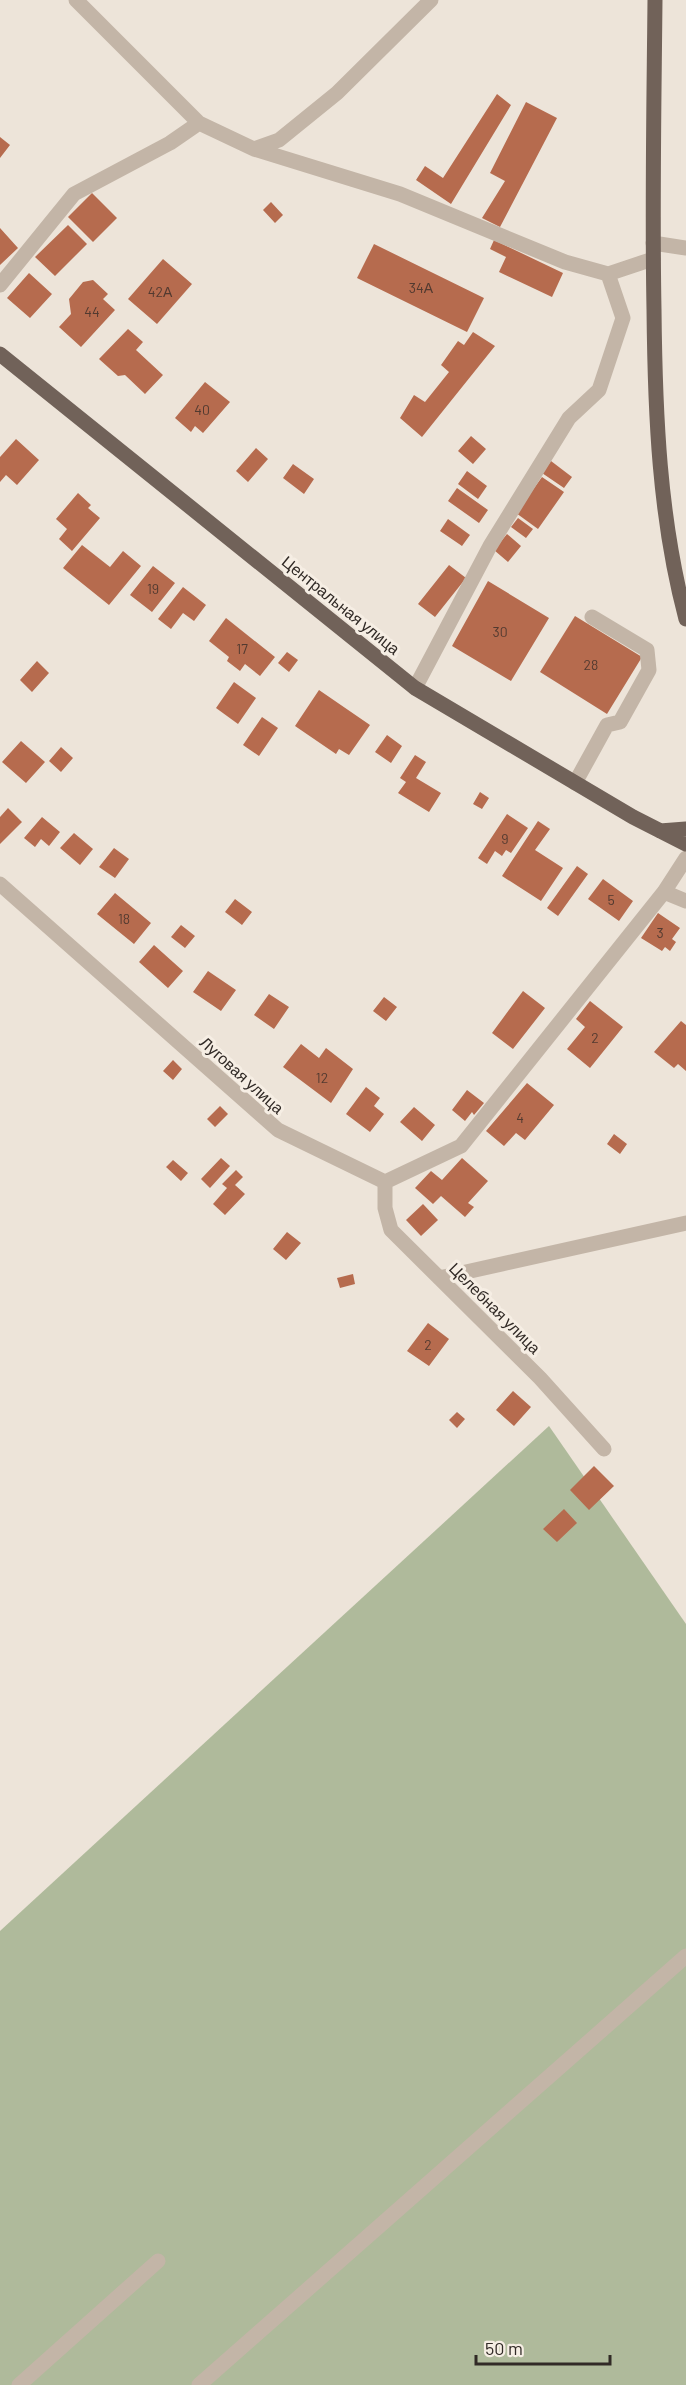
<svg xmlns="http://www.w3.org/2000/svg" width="686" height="2385" viewBox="0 0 686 2385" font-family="Barlow,sans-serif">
	<rect width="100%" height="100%" fill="#ede4d9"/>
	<path fill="#afba9b" d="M 549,1426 L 686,1624 L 686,2385 L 0,2385 L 0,1931 Z"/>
	<path fill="#b66b4e" d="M 497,94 L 511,105 L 451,204 L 416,180 L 425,166 L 443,178 Z
		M 526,102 L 557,118 L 500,227 L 482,218 L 505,181 L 490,173 Z
		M 0,137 L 10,145 L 0,158 Z
		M 92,193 L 117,218 L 93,242 L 68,217 Z
		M 271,202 L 283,215 L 275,223 L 263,210 Z
		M 68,225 L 87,244 L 55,276 L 35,257 Z
		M 0,228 L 18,248 L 0,265 Z
		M 494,240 L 563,273 L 552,297 L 499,272 L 506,257 L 490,249 Z
		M 374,244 L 484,298 L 467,332 L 357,278 Z
		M 163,259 L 192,284 L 157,324 L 128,299 Z
		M 29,273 L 52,294 L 30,318 L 7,298 Z
		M 93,280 L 108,294 L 103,299 L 115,310 L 81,347 L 59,327 L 71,314 L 69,299 L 83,282 Z
		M 128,329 L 143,342 L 136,350 L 163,375 L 145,394 L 125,375 L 118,376 L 99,359 Z
		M 473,332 L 495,346 L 422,437 L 400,418 L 414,395 L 425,402 L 449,372 L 441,365 L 458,341 L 464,345 Z
		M 205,382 L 230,402 L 203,433 L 195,426 L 191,432 L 175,418 Z
		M 471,436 L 486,449 L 473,464 L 458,451 Z
		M 16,439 L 39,460 L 17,485 L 6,475 L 0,482 L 0,457 Z
		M 256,448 L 268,459 L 248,482 L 236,471 Z
		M 551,461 L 572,477 L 564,488 L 542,473 Z
		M 293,464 L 314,479 L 304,494 L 283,478 Z
		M 467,471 L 487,486 L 478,499 L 458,484 Z
		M 542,477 L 564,492 L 538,529 L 516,513 Z
		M 457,488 L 488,510 L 479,523 L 448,501 Z
		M 78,493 L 91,505 L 88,508 L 100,518 L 72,551 L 59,539 L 67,529 L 56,519 Z
		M 518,518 L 533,529 L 526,538 L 511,527 Z
		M 448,519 L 470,535 L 462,546 L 440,531 Z
		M 507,534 L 521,546 L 508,562 L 494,550 Z
		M 82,545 L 110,567 L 123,551 L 141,566 L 109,605 L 63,568 Z
		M 449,565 L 466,578 L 435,617 L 418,604 Z
		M 153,566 L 175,583 L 152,612 L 130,595 Z
		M 488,581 L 549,618 L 511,681 L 452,646 Z
		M 183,587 L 206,605 L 194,621 L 183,613 L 171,629 L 158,619 Z
		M 575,616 L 642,657 L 607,714 L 540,672 Z
		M 226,618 L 275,657 L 260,676 L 245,664 L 240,671 L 227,661 L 229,657 L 209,641 Z
		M 287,652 L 298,660 L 289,672 L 278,663 Z
		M 37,661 L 49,673 L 32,692 L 20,680 Z
		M 234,682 L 256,698 L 238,724 L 216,708 Z
		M 319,690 L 370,725 L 349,755 L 339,749 L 336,754 L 295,726 Z
		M 262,717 L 278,728 L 259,756 L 243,745 Z
		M 387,735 L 402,746 L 391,763 L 375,752 Z
		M 21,741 L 45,762 L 26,783 L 2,762 Z
		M 61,747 L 73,758 L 61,772 L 49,761 Z
		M 415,755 L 426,762 L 416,778 L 441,793 L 429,812 L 398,793 L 406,782 L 400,778 Z
		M 480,792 L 489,798 L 482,809 L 473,804 Z
		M 8,808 L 22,822 L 0,844 L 0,817 Z
		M 507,814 L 528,828 L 511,853 L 506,850 L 502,856 L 495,851 L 487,864 L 478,858 Z
		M 42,817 L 60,832 L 49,846 L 41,839 L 35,847 L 24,838 Z
		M 538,821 L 550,829 L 535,850 L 563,868 L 541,901 L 502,876 Z
		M 74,833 L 93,849 L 80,865 L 60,848 Z
		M 114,848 L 129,859 L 115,878 L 99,867 Z
		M 577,866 L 588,874 L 558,916 L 547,908 Z
		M 603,879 L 633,901 L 619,921 L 588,899 Z
		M 115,893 L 151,923 L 134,944 L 97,914 Z
		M 235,899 L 252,912 L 242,925 L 225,912 Z
		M 658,913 L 680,928 L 672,939 L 676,942 L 670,951 L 665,947 L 662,951 L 641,938 Z
		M 181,925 L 195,936 L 185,948 L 171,937 Z
		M 154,945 L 183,971 L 168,988 L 139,962 Z
		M 208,971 L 236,990 L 221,1011 L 193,992 Z
		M 523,991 L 545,1008 L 513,1049 L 492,1033 Z
		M 269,994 L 289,1007 L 274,1029 L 254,1015 Z
		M 384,997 L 397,1007 L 386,1021 L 373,1011 Z
		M 590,1001 L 623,1027 L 590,1068 L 567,1049 L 585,1027 L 576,1019 Z
		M 681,1021 L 686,1025 L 686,1071 L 678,1064 L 674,1068 L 654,1052 Z
		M 301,1044 L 319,1058 L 326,1048 L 353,1069 L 331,1103 L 283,1067 Z
		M 173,1060 L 182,1069 L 173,1080 L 163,1071 Z
		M 527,1083 L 554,1105 L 525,1140 L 516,1133 L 504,1146 L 486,1131 Z
		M 366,1087 L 380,1098 L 374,1106 L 384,1114 L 370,1132 L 346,1114 Z
		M 467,1090 L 484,1103 L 474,1115 L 472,1112 L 465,1121 L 452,1110 Z
		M 220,1106 L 228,1114 L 215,1127 L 207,1119 Z
		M 414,1107 L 435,1125 L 422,1141 L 400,1122 Z
		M 614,1134 L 627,1144 L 620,1154 L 607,1144 Z
		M 221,1158 L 230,1166 L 210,1188 L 201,1179 Z
		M 462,1158 L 488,1181 L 468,1203 L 474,1207 L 465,1217 L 441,1196 L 433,1204 L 415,1188 L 431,1171 L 442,1180 Z
		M 173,1160 L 188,1173 L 181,1181 L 166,1167 Z
		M 236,1170 L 243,1177 L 235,1185 L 245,1194 L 225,1215 L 213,1204 L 227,1188 L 222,1184 Z
		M 423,1204 L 438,1220 L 421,1236 L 406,1220 Z
		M 287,1232 L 301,1243 L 286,1260 L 273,1249 Z
		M 353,1274 L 355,1284 L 340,1288 L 337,1278 Z
		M 428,1323 L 449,1339 L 429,1366 L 407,1351 Z
		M 513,1391 L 531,1407 L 514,1426 L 496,1410 Z
		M 457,1412 L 465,1419 L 457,1428 L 449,1420 Z
		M 594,1466 L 614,1486 L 589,1510 L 570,1490 Z
		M 564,1509 L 577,1523 L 557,1542 L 543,1529 Z"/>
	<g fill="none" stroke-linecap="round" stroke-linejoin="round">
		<path stroke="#c3b5a7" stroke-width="15" d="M 76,0 L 199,123 L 254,149 L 279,140 L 337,93 L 431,0
			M 254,149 L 400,194 L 565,262 L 608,274
			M 653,243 L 686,248
			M 0,285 L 74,194 L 170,143 L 199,123
			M 415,688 L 490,546 L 569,418 L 599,390 L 623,318 L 608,274 L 653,259
			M 575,783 L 607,725 L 620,722 L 649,670 L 647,650 L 592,617
			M 0,884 L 278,1130 L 385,1182 L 461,1146 L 664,892 L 686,858
			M 664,892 L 686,901
			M 385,1182 L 385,1208 L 391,1230 L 540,1378 L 604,1449
			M 439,1278 L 686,1223
			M 19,2385 L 158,2261
			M 199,2385 L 686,1956"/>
		<path stroke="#716259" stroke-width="15" d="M 655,0 C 654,103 652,206 654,309 C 655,413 659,518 686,619
			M 0,354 L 415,688 L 633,817 L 686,844
			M 660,831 L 686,829"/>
	</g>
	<g text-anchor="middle" stroke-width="6" stroke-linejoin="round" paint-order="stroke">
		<g font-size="14" fill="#523a30">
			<text x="421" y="293">34А</text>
			<text x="160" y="297">42А</text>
			<text x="92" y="317">44</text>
			<text x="202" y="415">40</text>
			<text x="153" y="594">19</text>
			<text x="500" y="637">30</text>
			<text x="242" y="654">17</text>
			<text x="591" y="670">28</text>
			<text x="505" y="844">9</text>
			<text x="611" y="905">5</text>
			<text x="124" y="924">18</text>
			<text x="660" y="938">3</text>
			<text x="595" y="1043">2</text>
			<text x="322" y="1083">12</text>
			<text x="520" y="1123">4</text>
			<text x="428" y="1350">2</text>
		</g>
		<g font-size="16" fill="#312a26" stroke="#f6eee4">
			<text transform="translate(341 605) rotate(39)" y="6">Центральная улица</text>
			<text transform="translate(242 1075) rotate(42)" y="6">Луговая улица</text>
			<text transform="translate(495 1308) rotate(45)" y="6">Целебная улица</text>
		</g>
	</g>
	<path d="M476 2355v9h134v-9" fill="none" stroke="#312a26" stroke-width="3"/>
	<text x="485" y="2355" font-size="18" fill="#312a26" stroke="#f6eee4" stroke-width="4.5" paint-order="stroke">50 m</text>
</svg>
